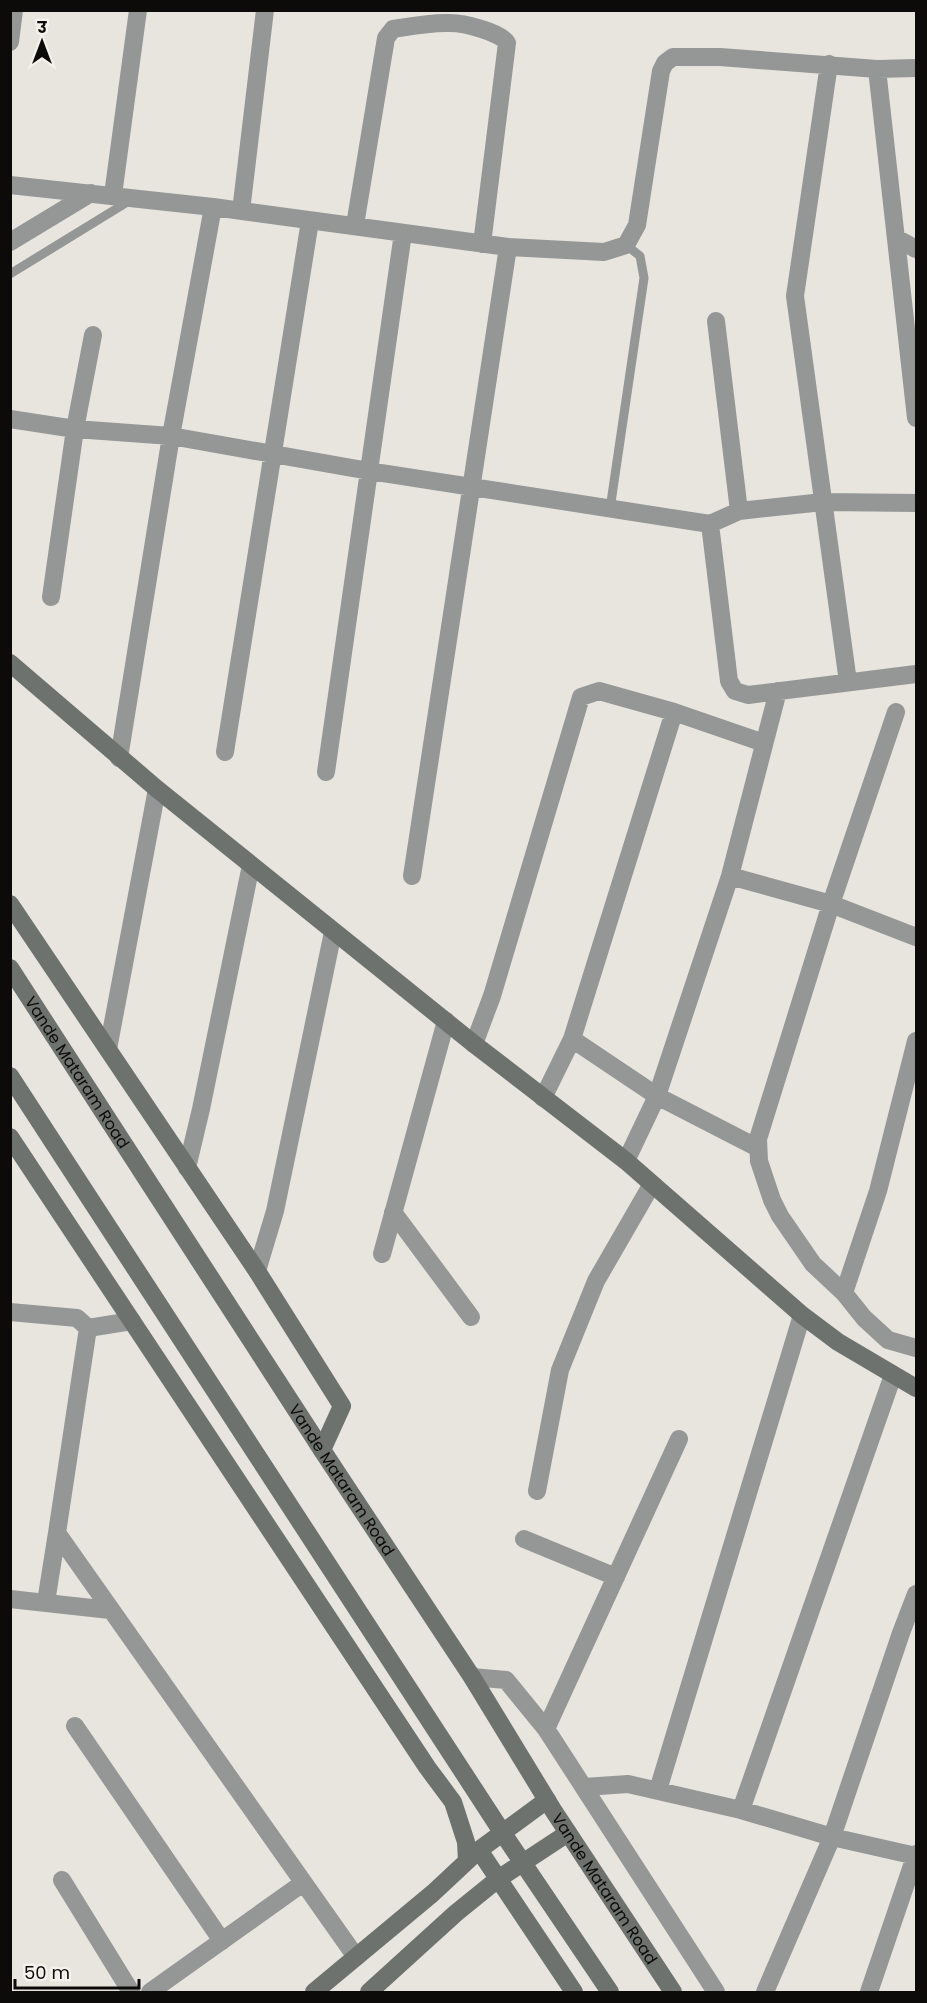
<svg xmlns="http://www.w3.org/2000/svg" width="927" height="2003" viewBox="0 0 927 2003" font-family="Poppins,'Noto Sans Devanagari',sans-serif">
	<rect width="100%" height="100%" fill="#e8e5df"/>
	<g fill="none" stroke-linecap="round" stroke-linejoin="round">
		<path stroke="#949795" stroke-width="9" d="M 10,274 L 129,201
			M 610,509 L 644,278 L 640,256 L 626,245"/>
		<path stroke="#949795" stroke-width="18" d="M 10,42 L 14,10
			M 829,64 L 795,296 L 848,682
			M 877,69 L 916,418
			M 10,185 L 213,207 L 508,247 L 604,252 L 626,245 L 637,225 L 661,71 L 665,63 L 673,57 L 720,57 L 877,69 L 916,68
			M 113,195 L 138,10
			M 241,211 L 265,10
			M 355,225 L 386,38 L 393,29 C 412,26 432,22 450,23 C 463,23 501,32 507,43 L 482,244
			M 896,238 L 916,249
			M 10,242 L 91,193
			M 716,321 L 739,511
			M 10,419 L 75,429 L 171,436 L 369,471 L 710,524 L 739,511 L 823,502 L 916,503
			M 710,524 L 729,681 L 735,691 L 748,695 L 916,674
			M 51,597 L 75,429 L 93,335
			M 225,752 L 310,221
			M 119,758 L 171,436 L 213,207
			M 326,772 L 403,233
			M 412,876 L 508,247
			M 730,876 L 831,904 L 916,937
			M 572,1039 L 657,1096 L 758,1148
			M 916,1041 L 878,1191 L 844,1293 L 864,1318 L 888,1340 L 916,1348
			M 474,1044 L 492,996 L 581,697 L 599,691 L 674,712 L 764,743
			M 108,1049 L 157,789
			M 543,1098 L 572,1039 L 674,712
			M 626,1161 L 657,1096 L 730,876 L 778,691
			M 187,1168 L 201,1109 L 251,865
			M 393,1212 L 471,1317
			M 382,1254 L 446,1021
			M 257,1271 L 275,1211 L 333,932
			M 844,1293 L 813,1264 L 780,1216 L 772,1200 L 759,1161 L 758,1139 L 831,904 L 896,712
			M 10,1312 L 77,1318 L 88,1328 L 57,1533 L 356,1957
			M 88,1328 L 132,1321
			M 893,1375 L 741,1810 L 832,1837 L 916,1856
			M 537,1491 L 560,1370 L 596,1281 L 652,1184
			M 524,1539 L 616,1577
			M 10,1599 L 110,1610
			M 46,1602 L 57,1533
			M 472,1677 L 506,1680 L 546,1729 L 716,1992
			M 75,1726 L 222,1941
			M 546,1729 L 679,1439
			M 584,1787 L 628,1784 L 741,1810
			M 658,1790 L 802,1315
			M 62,1880 L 131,1992
			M 150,1992 L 303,1883
			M 765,1992 L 832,1837 L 901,1633 L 916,1594
			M 869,1992 L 916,1854"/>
		<g stroke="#6e726f" stroke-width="18">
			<path d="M 10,663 L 157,789 L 474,1044 L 626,1161 L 802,1315 L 838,1342 L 916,1388"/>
			<path d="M 10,904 L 257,1271 L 342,1406 L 322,1450"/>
			<path id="s1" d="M 10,968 L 322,1450 L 472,1677 L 553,1810 L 673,1992"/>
			<path d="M 10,1076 L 502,1832 L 610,1992"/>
			<path d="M 10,1137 L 427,1767 L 453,1802 L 466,1842 L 467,1861"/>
			<path d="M 479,1850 L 574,1992"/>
			<path d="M 314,1992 L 433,1893 L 479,1850 L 547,1800"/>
			<path d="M 369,1992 L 456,1913 L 498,1879 L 568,1833"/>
		</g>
	</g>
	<g text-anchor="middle" stroke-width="6" stroke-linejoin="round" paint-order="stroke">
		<g font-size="16" fill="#0c0b0a" stroke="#f5f2ed">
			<text dy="6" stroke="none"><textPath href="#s1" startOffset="124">Vande Mataram Road</textPath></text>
			<text dy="6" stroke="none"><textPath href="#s1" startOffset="610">Vande Mataram Road</textPath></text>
			<text dy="6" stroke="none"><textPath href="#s1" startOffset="1096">Vande Mataram Road</textPath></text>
		</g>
	</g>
	<rect width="927" height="2003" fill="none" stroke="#0c0b0a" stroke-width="24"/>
	<g transform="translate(42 42)" stroke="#f5f2ed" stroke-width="4.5" paint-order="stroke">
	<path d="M0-4.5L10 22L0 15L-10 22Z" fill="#0c0b0a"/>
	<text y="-9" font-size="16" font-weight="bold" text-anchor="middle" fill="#0c0b0a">उ</text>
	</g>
	<path d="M15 1979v9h124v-9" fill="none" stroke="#0c0b0a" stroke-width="3"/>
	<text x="24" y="1979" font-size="18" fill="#0c0b0a" stroke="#f5f2ed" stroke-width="4.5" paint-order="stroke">50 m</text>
</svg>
